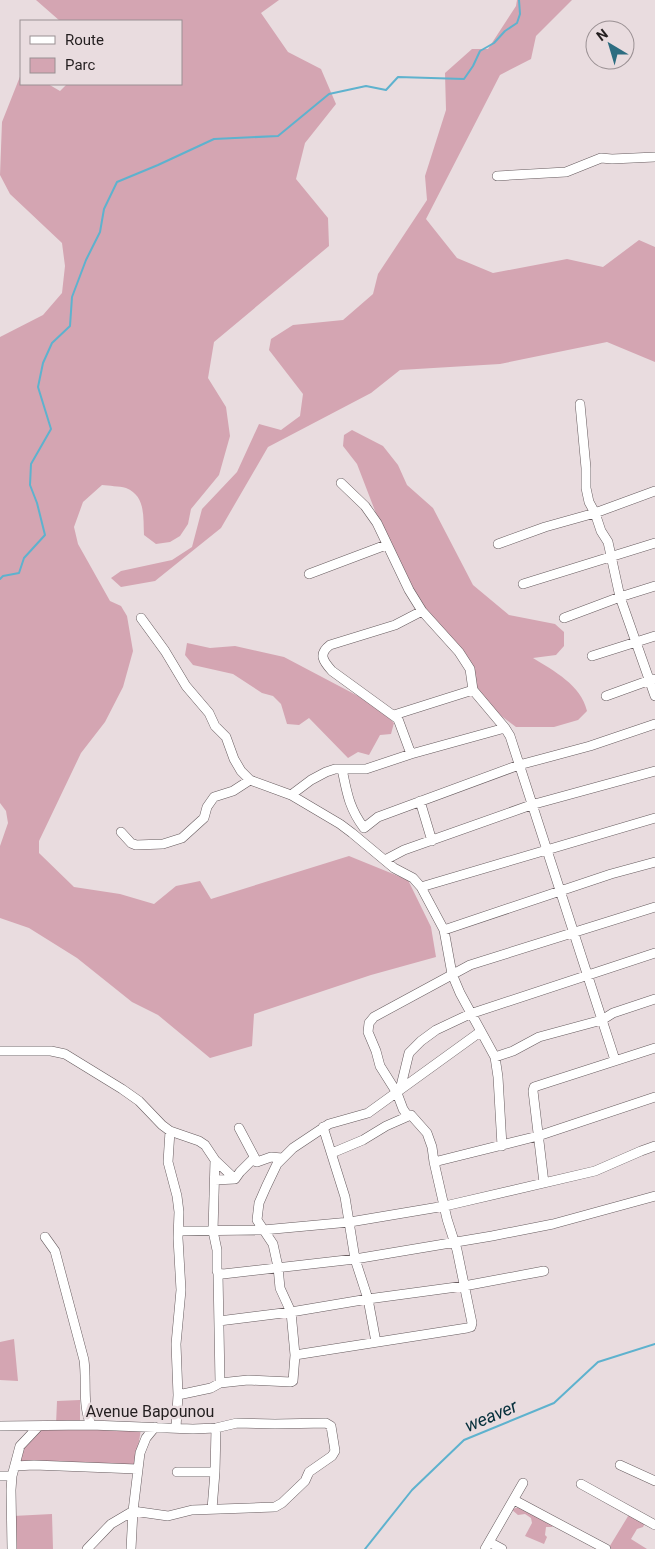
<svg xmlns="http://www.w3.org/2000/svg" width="655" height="1549" viewBox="0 0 655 1549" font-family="Roboto,sans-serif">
	<rect width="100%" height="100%" fill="#e9dcdf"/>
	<path fill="#d4a5b2" d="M 36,0 L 279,0 L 261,13 L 288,52 L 321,69 L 336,104 L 305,143 L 296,179 L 328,218 L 329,246 L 214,342 L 208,378 L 226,407 L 230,436 L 219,475 L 191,509 L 188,524 L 180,536 L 170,542 L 156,544 L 144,535 C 143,517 146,496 126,488 C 119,486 109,486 102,485 L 83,502 L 74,527 L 78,544 L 110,601 L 121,606 L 127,616 L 133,651 L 123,687 L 105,722 L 81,753 L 39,841 L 39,853 L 74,887 L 120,894 L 154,904 L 176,886 L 200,881 L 211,899 L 349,856 L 408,880 L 431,927 L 436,957 L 371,975 L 254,1014 L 252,1046 L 210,1058 L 158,1015 L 132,1002 L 77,958 L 29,928 L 0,918 L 0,846 L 8,823 L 6,811 L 0,803 L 0,337 L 43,315 L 62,293 L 65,266 L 62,243 L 10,194 L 0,175 L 2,122 L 21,74 L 21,84 L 48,84 L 60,91 L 67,84 L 181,84 L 181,21 L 60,21 Z
		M 517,0 L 572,0 L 536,36 L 531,59 L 500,75 L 426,219 L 457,258 L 493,273 L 567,259 L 603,267 L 639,240 L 655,247 L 655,362 L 607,342 L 500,364 L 400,370 L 371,393 L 268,447 L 221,528 L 155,581 L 121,587 L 111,578 L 121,571 L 172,560 L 192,547 L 202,509 L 237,472 L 259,424 L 281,430 L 300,416 L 303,394 L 269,350 L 271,339 L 293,325 L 343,320 L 373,294 L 378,274 L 427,200 L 425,176 L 446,110 L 445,73 L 472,49 L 488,49 L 516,6 Z
		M 352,430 L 383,446 L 398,465 L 407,485 L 433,508 L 473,585 L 509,615 L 555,624 L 564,632 L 564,646 L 556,655 L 533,658 C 554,671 581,685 587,711 L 578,720 L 554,727 L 516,727 L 488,706 L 474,687 L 455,646 L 423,608 L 387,542 L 357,464 L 343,446 L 344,435 Z
		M 187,643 L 210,648 L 235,646 L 284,657 L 377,706 L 394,723 L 391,734 L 380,735 L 369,755 L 358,752 L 348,758 L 309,718 L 299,725 L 287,724 L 281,704 L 273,696 L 262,693 L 233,674 L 193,665 L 185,655 Z
		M 14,1339 L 18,1381 L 0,1380 L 0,1342 Z
		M 80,1400 L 80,1424 L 56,1425 L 57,1401 Z
		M 39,1428 L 141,1429 L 135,1467 L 18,1464 L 25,1442 Z
		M 521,1507 L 554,1525 L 552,1527 L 546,1527 L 545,1535 L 547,1537 L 544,1544 L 525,1536 L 532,1523 L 531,1518 L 525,1514 L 518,1515 L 511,1509 Z
		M 630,1513 L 646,1521 L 643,1527 L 637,1529 L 631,1539 L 647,1549 L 608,1549 Z
		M 52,1514 L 53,1549 L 15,1549 L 13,1516 Z"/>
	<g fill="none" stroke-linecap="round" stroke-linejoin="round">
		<path stroke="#5eb2ce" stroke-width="2" d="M 0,579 L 3,576 L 19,573 L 24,558 L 45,535 L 37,503 L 30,485 L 31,464 L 51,429 L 38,387 L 43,363 L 52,343 L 70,326 L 72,297 L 86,260 L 100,232 L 104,209 L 117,182 L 158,165 L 214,139 L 278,136 L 329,94 L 366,86 L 386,90 L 398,77 L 464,79 L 473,66 L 480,51 L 494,43 L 505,31 L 517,23 L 520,14 L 519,0
			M 365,1549 L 412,1490 L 464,1440 L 554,1403 L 598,1362 L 655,1344"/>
		<defs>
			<path id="minor" d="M 497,176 L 566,172 L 601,158 L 612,159 L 655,157
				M 580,404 L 586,468 L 586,488 L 589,502 L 595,513 L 601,531 L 608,542 L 620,597 L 655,696
				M 341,483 L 365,506 L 377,523 L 409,590 L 422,611 L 459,652 L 470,669 L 473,690 L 505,728 L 510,736 L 615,1060
				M 498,544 L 545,527 L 595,513 L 655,491
				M 309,574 L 386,545
				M 523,584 L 655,543
				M 141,618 L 165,651 L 186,686 L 209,713 L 215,726 L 226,737 L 234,759 L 241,771 L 250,780 L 291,795 L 340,824 L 352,833 L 394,868 L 413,878 L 421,887 L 444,930 L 452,974 L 460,993 L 495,1057 L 498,1077 L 502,1146
				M 564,618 L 620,597 L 655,586
				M 592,656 L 655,636
				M 606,696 L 653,679
				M 394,715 L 473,690
				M 411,754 L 398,719 L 332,671 C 323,661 318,654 330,645 L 395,625 L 422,611
				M 342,769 C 347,793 349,808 364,828 L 378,817 L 519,765 L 590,746 L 655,724
				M 291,795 L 311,780 L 326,772 L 335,769 L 366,769 L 411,754 L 505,728
				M 420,801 L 432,841
				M 121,832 L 131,843 L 136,845 L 163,844 L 182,838 L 204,818 L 207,807 L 214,797 L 233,791 L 250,780
				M 385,860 L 404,850 L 531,805 L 655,771
				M 421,887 L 655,818
				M 444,930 L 611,874 L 655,862
				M 0,1051 L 51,1051 L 65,1054 L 122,1089 L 139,1101 L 162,1125 L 170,1131 L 168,1162 L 177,1196 L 179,1212 L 178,1238 L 181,1290 L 176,1344 L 178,1395 L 176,1428
				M 495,1057 L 513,1051 L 539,1037 L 602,1020 L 613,1013 L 655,999
				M 400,1090 L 409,1053 L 421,1041 L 436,1030 L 470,1014 L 655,953
				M 323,1127 L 345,1197 L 355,1259 L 368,1299 L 376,1342
				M 239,1128 L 257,1162
				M 170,1131 L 199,1141 L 205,1145 L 215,1160 L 213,1231 L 217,1250 L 217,1271 L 218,1273 L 223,1274 L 355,1259 L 492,1236 L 553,1224 L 655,1196
				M 332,1153 L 363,1140 L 386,1126 L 411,1115
				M 215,1160 L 235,1179
				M 434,1162 L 538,1136 L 655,1097
				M 215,1180 L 235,1179 L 240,1172 L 252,1160 L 257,1162 L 271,1157 L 282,1158
				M 544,1183 L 533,1091 L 534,1087 L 655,1048
				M 179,1231 L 263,1230 L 350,1222 L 445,1206 L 595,1171 L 641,1151 L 655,1146
				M 45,1237 L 55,1251 L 84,1360 C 87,1382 82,1404 91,1425
				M 218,1273 L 220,1383
				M 219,1321 L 291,1312 L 368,1299 L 464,1286 L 544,1271
				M 295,1355 L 467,1328 L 471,1327 L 472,1323 L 457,1250 L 447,1219 L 434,1162 L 432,1147 L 427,1133 L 411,1115 L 407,1115 L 403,1109 L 397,1093 L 380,1066 L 376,1051 L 368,1032 L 369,1023 L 374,1017 L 470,965 L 655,907
				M 178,1395 L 211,1388 L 220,1383 L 248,1380 L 291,1382 L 293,1381 L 295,1355 L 291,1312 L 280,1288 L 278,1267 L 273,1244 L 257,1220 L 259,1203 L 266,1187 L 277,1164 L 293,1148 L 329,1124 L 368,1113 L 480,1032
				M 0,1426 L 91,1425 L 193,1429 L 216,1428 L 237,1423 L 275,1424 L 326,1423 L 331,1426 L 335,1451 L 332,1456 L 309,1472 L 305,1481 L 282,1503 L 275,1507 L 192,1510 L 168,1516 L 133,1511 L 111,1524 L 87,1549
				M 620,1465 L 655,1481
				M 15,1466 L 34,1465 L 137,1469
				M 177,1472 L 215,1472
				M 0,1476 L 12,1476
				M 581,1484 L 655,1525
				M 514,1500 L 606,1549
				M 212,1509 L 215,1472 L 216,1428
				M 489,1542 L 502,1549
				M 12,1549 L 11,1490 L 12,1476 L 20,1446 L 39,1426
				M 131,1549 L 133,1511 L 140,1453 L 146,1438 L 155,1427
				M 485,1549 L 523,1483"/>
		</defs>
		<use href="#minor" stroke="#665b5e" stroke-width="10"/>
		<use href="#minor" stroke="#fff" stroke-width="9"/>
	</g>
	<g text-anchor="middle" stroke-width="5" stroke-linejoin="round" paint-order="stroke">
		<g font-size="16" fill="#241f20" stroke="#e9dcdf">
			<text x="150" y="1417">Avenue Bapounou</text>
		</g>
		<g font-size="18" font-style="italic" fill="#052f3b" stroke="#e9dcdf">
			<text transform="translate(491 1416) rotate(-23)" y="6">weaver</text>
		</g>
	</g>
	<rect x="20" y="20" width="162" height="65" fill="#e9dcdf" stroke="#9a9093"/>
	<rect x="30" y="36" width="25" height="8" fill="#ffffff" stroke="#9a9093"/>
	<text x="65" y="45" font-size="15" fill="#241f20">Route</text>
	<rect x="30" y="58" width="25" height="15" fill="#d4a5b2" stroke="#9a9093"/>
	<text x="65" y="70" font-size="15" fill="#241f20">Parc</text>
	<g transform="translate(610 45) rotate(322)"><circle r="24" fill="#e9dcdf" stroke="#9a9093"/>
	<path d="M0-4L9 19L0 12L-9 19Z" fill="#2d6d81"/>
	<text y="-8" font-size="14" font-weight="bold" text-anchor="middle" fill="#241f20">N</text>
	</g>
</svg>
